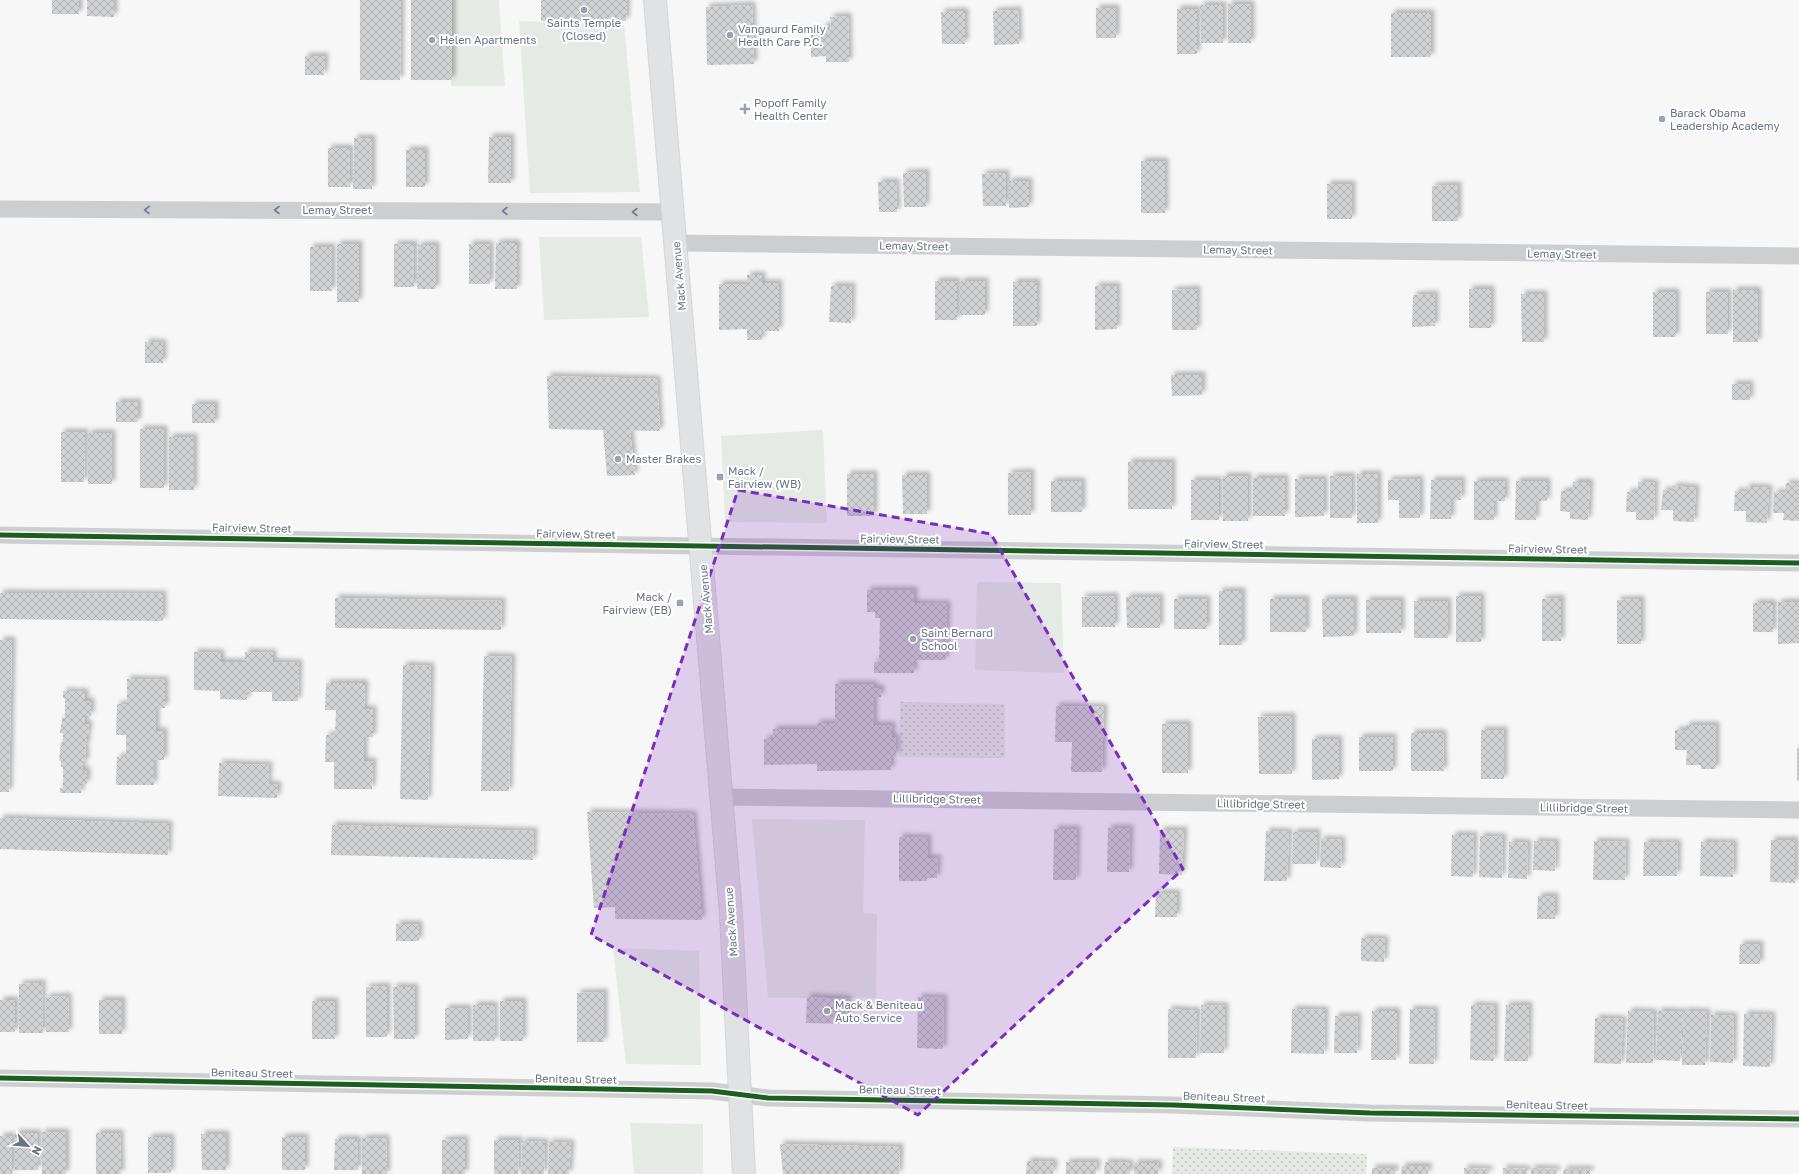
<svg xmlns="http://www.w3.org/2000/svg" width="1799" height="1174" viewBox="0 0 1799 1174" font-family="'Golos Text',sans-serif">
	<defs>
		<pattern id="park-dots" width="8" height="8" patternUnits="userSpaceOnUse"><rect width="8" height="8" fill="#e6eae5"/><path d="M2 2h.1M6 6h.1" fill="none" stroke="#bec2bf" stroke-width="1.8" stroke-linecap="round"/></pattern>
		<pattern id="building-cross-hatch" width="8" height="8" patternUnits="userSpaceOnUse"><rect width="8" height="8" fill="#d0d2d3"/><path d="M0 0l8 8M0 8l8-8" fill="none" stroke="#adafb1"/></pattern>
		<filter id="shadow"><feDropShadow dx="3.5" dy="-3.5" stdDeviation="2" flood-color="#0004"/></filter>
	</defs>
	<rect width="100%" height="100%" fill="#f7f7f7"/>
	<path fill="#e6eae5" d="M 451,0 L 499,0 L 505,86 L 451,86 Z
		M 519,21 L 624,25 L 640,192 L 530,193 Z
		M 539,237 L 641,237 L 649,317 L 544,320 Z
		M 823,430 L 827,523 L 725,522 L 721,436 Z
		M 977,582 L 1061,583 L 1064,673 L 975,670 Z
		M 752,819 L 865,820 L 863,913 L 877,914 L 876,998 L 768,998 Z
		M 613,948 L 699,951 L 701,1065 L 626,1064 Z
		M 630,1123 L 703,1124 L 703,1174 L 634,1174 Z"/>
	<path fill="url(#park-dots)" d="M 900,702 L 1005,704 L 1005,758 L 899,757 Z
		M 1173,1147 L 1367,1154 L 1366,1174 L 1172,1174 Z"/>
	<path fill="url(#building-cross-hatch)" filter="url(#shadow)" d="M 52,0 L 79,0 L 79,14 L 52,14 Z
		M 87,0 L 114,0 L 114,17 L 87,16 Z
		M 360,0 L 401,0 L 400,80 L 360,80 Z
		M 411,0 L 452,0 L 452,80 L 411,80 Z
		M 541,0 L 627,0 L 626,21 L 541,21 Z
		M 1228,4 L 1251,4 L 1251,43 L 1228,43 Z
		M 752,5 L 754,64 L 707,65 L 706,7 Z
		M 1200,5 L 1223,5 L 1223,43 L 1201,43 Z
		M 1096,8 L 1116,8 L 1116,38 L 1096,38 Z
		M 1177,9 L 1197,9 L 1197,54 L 1177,54 Z
		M 1018,10 L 1019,44 L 994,45 L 993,11 Z
		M 965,11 L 965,44 L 942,44 L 941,12 Z
		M 1391,13 L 1431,13 L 1431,57 L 1391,57 Z
		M 848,16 L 849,62 L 826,62 L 826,56 L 811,57 L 811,33 L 823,32 L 823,26 L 831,26 L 830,17 Z
		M 305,56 L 325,56 L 324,75 L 305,75 Z
		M 489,137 L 511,137 L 511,183 L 488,183 Z
		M 354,138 L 372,138 L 372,189 L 353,189 Z
		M 328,148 L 350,148 L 350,187 L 328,187 Z
		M 406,150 L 425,150 L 425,187 L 406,187 Z
		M 1141,161 L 1165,161 L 1165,213 L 1141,213 Z
		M 926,172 L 926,207 L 904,207 L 903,173 Z
		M 1006,173 L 1006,206 L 983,206 L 982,174 Z
		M 1009,181 L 1029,181 L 1029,207 L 1009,208 Z
		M 878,182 L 896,182 L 897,212 L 879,212 Z
		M 1327,184 L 1352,184 L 1352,219 L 1327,219 Z
		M 1458,185 L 1458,221 L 1432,221 L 1432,186 Z
		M 496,243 L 517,243 L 517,289 L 495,289 Z
		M 337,244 L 359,244 L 359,302 L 337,302 Z
		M 394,244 L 414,244 L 414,287 L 394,287 Z
		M 469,244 L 490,244 L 490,284 L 469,284 Z
		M 418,245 L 436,245 L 436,289 L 417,289 Z
		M 310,247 L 332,247 L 332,291 L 310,291 Z
		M 747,275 L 762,275 L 762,283 L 779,283 L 779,331 L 762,331 L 762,340 L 747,340 L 747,329 L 719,330 L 719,284 L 747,284 Z
		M 935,281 L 957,281 L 957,320 L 935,320 Z
		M 960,281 L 985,281 L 985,315 L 960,315 Z
		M 1013,282 L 1037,282 L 1037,326 L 1013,326 Z
		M 831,286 L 852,286 L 851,323 L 829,322 Z
		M 1095,286 L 1117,286 L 1117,329 L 1095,330 Z
		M 1197,289 L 1197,330 L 1172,330 L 1172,290 Z
		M 1469,289 L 1491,289 L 1491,328 L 1469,328 Z
		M 1733,290 L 1758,290 L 1758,342 L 1733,342 Z
		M 1653,292 L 1676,292 L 1676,337 L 1653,337 Z
		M 1706,292 L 1728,292 L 1728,334 L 1706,334 Z
		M 1435,294 L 1435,326 L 1412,327 L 1413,295 Z
		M 1521,294 L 1544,294 L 1544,342 L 1522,342 Z
		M 145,342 L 163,343 L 163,363 L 145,363 Z
		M 1171,375 L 1202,375 L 1202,395 L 1172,396 Z
		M 547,376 L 657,379 L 660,431 L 614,430 L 630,431 L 635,475 L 607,476 L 603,430 L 549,429 Z
		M 1732,384 L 1750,384 L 1750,400 L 1732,400 Z
		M 116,402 L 138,402 L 138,422 L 116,422 Z
		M 192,404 L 215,404 L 215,423 L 192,423 Z
		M 140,429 L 164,429 L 164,488 L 140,488 Z
		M 61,432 L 85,432 L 84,482 L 61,482 Z
		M 88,433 L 112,433 L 112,484 L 88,484 Z
		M 169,437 L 194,437 L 194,490 L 169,490 Z
		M 1128,462 L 1172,462 L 1172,509 L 1128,509 Z
		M 1031,472 L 1031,515 L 1008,515 L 1008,473 Z
		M 847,474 L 874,474 L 874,516 L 847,516 Z
		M 1357,474 L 1378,474 L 1378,523 L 1357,523 Z
		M 902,475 L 927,475 L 927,514 L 903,514 Z
		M 1223,476 L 1248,476 L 1248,521 L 1223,521 Z
		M 1330,476 L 1352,476 L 1352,518 L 1330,518 Z
		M 1253,478 L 1285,478 L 1285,516 L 1253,516 Z
		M 1295,479 L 1324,479 L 1324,516 L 1295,517 Z
		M 1420,479 L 1420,518 L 1399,518 L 1399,500 L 1388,500 L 1388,480 Z
		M 1191,480 L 1219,480 L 1219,520 L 1191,520 Z
		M 1431,480 L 1462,480 L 1461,500 L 1451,500 L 1451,519 L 1430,519 Z
		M 1051,481 L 1082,481 L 1082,512 L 1051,512 Z
		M 1474,481 L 1505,481 L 1505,501 L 1494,501 L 1494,520 L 1474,520 Z
		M 1516,481 L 1547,481 L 1547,501 L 1536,501 L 1536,520 L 1515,520 Z
		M 1573,482 L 1590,482 L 1588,520 L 1570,519 L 1570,512 L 1560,511 L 1561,491 L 1572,491 Z
		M 1638,482 L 1655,483 L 1654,520 L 1636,520 L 1636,512 L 1626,512 L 1627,492 L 1638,492 Z
		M 1786,483 L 1799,484 L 1799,521 L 1783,520 L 1784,513 L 1773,513 L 1774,492 L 1785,493 Z
		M 1673,486 L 1696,488 L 1694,522 L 1673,521 L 1673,510 L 1661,510 L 1663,490 L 1673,491 Z
		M 1746,487 L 1769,488 L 1767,523 L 1746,522 L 1746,511 L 1734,511 L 1735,491 L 1746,492 Z
		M 867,590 L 914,590 L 914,603 L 947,604 L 946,660 L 914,660 L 914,673 L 874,673 L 874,662 L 879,662 L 880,618 L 875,618 L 875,612 L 867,612 Z
		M 1219,591 L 1242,591 L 1242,645 L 1219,645 Z
		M 0,593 L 163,594 L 163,621 L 0,619 Z
		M 1115,596 L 1115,627 L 1082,627 L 1082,597 Z
		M 1456,596 L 1481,596 L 1481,642 L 1456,642 Z
		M 1126,597 L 1160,597 L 1160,628 L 1127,628 Z
		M 335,598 L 502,601 L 501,630 L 335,628 Z
		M 1561,598 L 1561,641 L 1542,641 L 1542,599 Z
		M 1174,599 L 1207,599 L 1207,629 L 1174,629 Z
		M 1270,599 L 1306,599 L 1306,632 L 1270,632 Z
		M 1322,599 L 1354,599 L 1354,636 L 1323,637 Z
		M 1641,599 L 1641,644 L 1617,644 L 1617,600 Z
		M 1366,600 L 1401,600 L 1401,633 L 1366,633 Z
		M 1414,601 L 1448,601 L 1448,638 L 1414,638 Z
		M 1778,602 L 1799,602 L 1799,643 L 1778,644 Z
		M 1753,603 L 1773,603 L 1773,632 L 1753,632 Z
		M 0,640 L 12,640 L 9,792 L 0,792 Z
		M 194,652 L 221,653 L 221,662 L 245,662 L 245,652 L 273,653 L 273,662 L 299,663 L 298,701 L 272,701 L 272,692 L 247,692 L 247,700 L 220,699 L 220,691 L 194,690 Z
		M 484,656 L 512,657 L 509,791 L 481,791 Z
		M 403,665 L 431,666 L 428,800 L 400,799 Z
		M 127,679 L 165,680 L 165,708 L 156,708 L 156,731 L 164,731 L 164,760 L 154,760 L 154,785 L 116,785 L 117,757 L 126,757 L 126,735 L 116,735 L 117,704 L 127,704 Z
		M 326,683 L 365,683 L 364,709 L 373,709 L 373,737 L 364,737 L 364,761 L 373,761 L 372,789 L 334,789 L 334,762 L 325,762 L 326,735 L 335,735 L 336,710 L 325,710 Z
		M 835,684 L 873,684 L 874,688 L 881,688 L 881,697 L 874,697 L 874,725 L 892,725 L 892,737 L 896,737 L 896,756 L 891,756 L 891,770 L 817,771 L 817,764 L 764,765 L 764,739 L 773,739 L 773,729 L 817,729 L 817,723 L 835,723 Z
		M 63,691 L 85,692 L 85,701 L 91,701 L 91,716 L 85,716 L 85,724 L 89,724 L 88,734 L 87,734 L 87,744 L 85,744 L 86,762 L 83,762 L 82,770 L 87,770 L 87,784 L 81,784 L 81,793 L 60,793 L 60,788 L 63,788 L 63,767 L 61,767 L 61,761 L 59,761 L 61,742 L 63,742 L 63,733 L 60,733 L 61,724 L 62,724 L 62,717 L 65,718 L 65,699 L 63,698 Z
		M 1056,706 L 1104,707 L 1102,772 L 1071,772 L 1072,742 L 1055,742 Z
		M 1292,716 L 1292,774 L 1259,774 L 1258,717 Z
		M 1162,724 L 1188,724 L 1188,773 L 1162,773 Z
		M 1686,725 L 1716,725 L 1716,769 L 1701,769 L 1701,765 L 1686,765 L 1687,750 L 1675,750 L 1675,730 L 1686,730 Z
		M 1481,730 L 1504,730 L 1504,779 L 1481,779 Z
		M 1411,733 L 1443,733 L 1444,771 L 1411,771 Z
		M 1359,737 L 1393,737 L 1393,771 L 1359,771 Z
		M 1312,739 L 1339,739 L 1339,779 L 1312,780 Z
		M 1797,748 L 1799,748 L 1799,781 L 1797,781 Z
		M 219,763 L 269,765 L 268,784 L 278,785 L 277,798 L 218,796 Z
		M 587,812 L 693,814 L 702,920 L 615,919 L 615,907 L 594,908 Z
		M 0,818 L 169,824 L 168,855 L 0,849 Z
		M 332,825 L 534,831 L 533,860 L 331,855 Z
		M 1108,828 L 1130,828 L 1129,872 L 1107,872 Z
		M 1054,829 L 1077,829 L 1076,880 L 1053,880 Z
		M 1160,830 L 1184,830 L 1182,875 L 1159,874 Z
		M 1266,831 L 1289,832 L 1287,881 L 1264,881 Z
		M 1293,832 L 1317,832 L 1316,864 L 1292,864 Z
		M 1452,835 L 1474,835 L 1473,877 L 1451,876 Z
		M 1480,836 L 1503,837 L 1502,878 L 1479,877 Z
		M 899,837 L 928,838 L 928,858 L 938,858 L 937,878 L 927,878 L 927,881 L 899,881 Z
		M 1321,839 L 1342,840 L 1341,868 L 1320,867 Z
		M 1771,840 L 1795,840 L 1795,883 L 1770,882 Z
		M 1534,841 L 1556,842 L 1555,871 L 1533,870 Z
		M 1594,841 L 1626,842 L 1625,880 L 1593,880 Z
		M 1509,842 L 1528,843 L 1527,879 L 1508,878 Z
		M 1644,842 L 1678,843 L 1677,876 L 1643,876 Z
		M 1701,842 L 1734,843 L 1733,877 L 1700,876 Z
		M 1156,893 L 1177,893 L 1177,917 L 1155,917 Z
		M 1538,896 L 1555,896 L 1555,919 L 1537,919 Z
		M 396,924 L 419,924 L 419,941 L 396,941 Z
		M 1361,938 L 1385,939 L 1384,962 L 1361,961 Z
		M 1740,944 L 1760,944 L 1760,964 L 1739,964 Z
		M 42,983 L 43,1033 L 19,1033 L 19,984 Z
		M 387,986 L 387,1037 L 366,1037 L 366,987 Z
		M 393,987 L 415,987 L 415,1039 L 394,1039 Z
		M 604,992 L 604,1042 L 577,1042 L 577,993 Z
		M 68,996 L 69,1032 L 46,1032 L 46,997 Z
		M 807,997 L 848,999 L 847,1024 L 806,1023 Z
		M 918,997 L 944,998 L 943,1049 L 917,1048 Z
		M 0,1000 L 15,1000 L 15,1032 L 0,1032 Z
		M 99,1000 L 122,1000 L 122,1034 L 99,1034 Z
		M 312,1001 L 335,1001 L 335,1039 L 312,1039 Z
		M 500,1001 L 523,1001 L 523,1041 L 500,1041 Z
		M 473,1005 L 494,1005 L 495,1041 L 473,1041 Z
		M 1201,1005 L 1225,1006 L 1224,1053 L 1200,1053 Z
		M 1471,1005 L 1495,1006 L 1494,1061 L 1470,1060 Z
		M 1506,1005 L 1529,1005 L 1528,1061 L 1504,1061 Z
		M 445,1008 L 468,1008 L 468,1039 L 445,1040 Z
		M 1168,1009 L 1197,1011 L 1196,1058 L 1168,1058 Z
		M 1292,1009 L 1325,1010 L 1324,1054 L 1291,1053 Z
		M 1410,1009 L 1435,1010 L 1434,1064 L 1409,1064 Z
		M 1372,1011 L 1397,1011 L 1396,1060 L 1371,1060 Z
		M 1628,1011 L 1654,1012 L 1653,1063 L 1626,1063 Z
		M 1658,1011 L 1683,1012 L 1680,1061 L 1656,1060 Z
		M 1684,1011 L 1707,1012 L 1705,1065 L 1682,1065 Z
		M 1744,1014 L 1772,1015 L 1770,1067 L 1743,1066 Z
		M 1711,1015 L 1734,1016 L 1733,1063 L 1710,1062 Z
		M 1335,1016 L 1358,1016 L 1357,1053 L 1334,1053 Z
		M 1595,1018 L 1623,1019 L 1621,1064 L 1594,1063 Z
		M 42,1132 L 66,1132 L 66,1174 L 42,1174 Z
		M 15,1133 L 38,1133 L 38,1170 L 15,1170 Z
		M 96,1133 L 120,1133 L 121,1174 L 96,1174 Z
		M 201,1134 L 226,1134 L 226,1170 L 202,1170 Z
		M 0,1136 L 12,1136 L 12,1174 L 0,1174 Z
		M 148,1137 L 171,1137 L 171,1173 L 148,1173 Z
		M 282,1137 L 305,1137 L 305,1170 L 282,1170 Z
		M 362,1138 L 386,1138 L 387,1174 L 362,1174 Z
		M 335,1139 L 358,1139 L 358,1170 L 334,1170 Z
		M 465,1139 L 465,1174 L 442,1174 L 442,1140 Z
		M 494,1140 L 519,1140 L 518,1174 L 494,1174 Z
		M 522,1141 L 545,1142 L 544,1174 L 521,1174 Z
		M 549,1142 L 571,1143 L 569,1174 L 548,1174 Z
		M 780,1144 L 900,1147 L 899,1174 L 783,1174 Z
		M 1027,1161 L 1054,1162 L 1053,1174 L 1026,1174 Z
		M 1066,1162 L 1097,1162 L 1096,1174 L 1066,1174 Z
		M 1105,1162 L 1130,1163 L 1130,1174 L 1104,1174 Z
		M 1134,1163 L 1159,1163 L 1158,1174 L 1134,1174 Z
		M 1402,1166 L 1428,1166 L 1428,1174 L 1401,1174 Z
		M 1372,1168 L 1395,1168 L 1395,1174 L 1372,1174 Z
		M 1464,1168 L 1489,1169 L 1489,1174 L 1464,1174 Z
		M 1503,1168 L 1527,1169 L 1527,1174 L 1503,1174 Z
		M 1531,1168 L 1557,1169 L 1556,1174 L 1531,1174 Z
		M 1564,1169 L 1590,1169 L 1590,1174 L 1563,1174 Z"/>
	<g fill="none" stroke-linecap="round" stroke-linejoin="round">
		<defs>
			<path id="secondary" d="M 655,0 L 731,914 L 744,1174"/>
		</defs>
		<use href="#secondary" stroke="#d4d5d6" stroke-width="24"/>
		<path stroke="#cdced0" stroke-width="17" d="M 0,209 L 674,212
			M 676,243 L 1799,256
			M 0,535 L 1799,563
			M 722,797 L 1799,810
			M 0,1078 L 712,1091 L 768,1098 L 1173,1105 L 1370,1113 L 1799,1119"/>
		<use href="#secondary" stroke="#e1e2e3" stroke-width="22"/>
		<defs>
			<path id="cycleway" d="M 0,535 L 1799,563
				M 0,1078 L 712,1091 L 768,1098 L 1173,1105 L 1370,1113 L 1799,1119"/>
		</defs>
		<use href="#cycleway" stroke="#fff" stroke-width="8"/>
		<use href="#cycleway" stroke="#1b5e20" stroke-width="5"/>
	</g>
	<defs><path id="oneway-chevron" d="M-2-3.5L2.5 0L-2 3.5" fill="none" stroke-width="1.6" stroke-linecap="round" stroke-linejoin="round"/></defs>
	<g stroke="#727d8d">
		<use href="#oneway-chevron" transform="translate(147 210) rotate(-180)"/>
		<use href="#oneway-chevron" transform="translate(277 210) rotate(-180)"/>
		<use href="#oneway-chevron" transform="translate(505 211) rotate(-180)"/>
		<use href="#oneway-chevron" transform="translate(635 212) rotate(-180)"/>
	</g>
	<path fill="#7b2cbf" fill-opacity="0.2" stroke="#7b2cbf" stroke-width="3" stroke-dasharray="8 5" stroke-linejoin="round" d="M 738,490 L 991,534 L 1183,869 L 918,1115 L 591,935 Z"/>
	<g fill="#9aa2ae" stroke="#fff" stroke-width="1.5">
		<circle cx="584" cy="10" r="4"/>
		<circle cx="730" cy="35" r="4"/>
		<circle cx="432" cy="40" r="4"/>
		<path d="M743 103h4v4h4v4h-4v4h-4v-4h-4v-4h4z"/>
		<circle cx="1662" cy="119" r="4"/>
		<circle cx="618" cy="459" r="4"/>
		<rect x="716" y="473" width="8" height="8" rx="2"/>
		<rect x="676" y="599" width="8" height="8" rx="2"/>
		<circle cx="913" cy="639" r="4"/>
		<circle cx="827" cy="1011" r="4"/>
	</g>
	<g text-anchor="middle" stroke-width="4" stroke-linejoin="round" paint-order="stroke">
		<g font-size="11" fill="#687486" stroke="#fff" text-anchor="start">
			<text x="584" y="27" text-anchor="middle">Saints Temple<tspan x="584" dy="13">(Closed)</tspan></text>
			<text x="738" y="33">Vangaurd Family<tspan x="738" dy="13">Health Care P.C.</tspan></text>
			<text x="440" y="44">Helen Apartments</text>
			<text x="754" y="107">Popoff Family<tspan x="754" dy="13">Health Center</tspan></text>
			<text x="1670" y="117">Barack Obama<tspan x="1670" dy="13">Leadership Academy</tspan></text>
			<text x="626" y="463">Master Brakes</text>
			<text x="728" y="475">Mack /<tspan x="728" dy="13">Fairview (WB)</tspan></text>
			<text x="672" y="601" text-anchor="end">Mack /<tspan x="672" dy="13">Fairview (EB)</tspan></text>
			<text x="921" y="637">Saint Bernard<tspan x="921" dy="13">School</tspan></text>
			<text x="835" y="1009">Mack &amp; Beniteau<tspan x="835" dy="13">Auto Service</tspan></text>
		</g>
		<g font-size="11" fill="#687486" stroke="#fff">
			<text x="337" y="214">Lemay Street</text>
			<text transform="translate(914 246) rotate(1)" y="4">Lemay Street</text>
			<text transform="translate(1238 250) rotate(1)" y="4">Lemay Street</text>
			<text transform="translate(1562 254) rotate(1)" y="4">Lemay Street</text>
			<text transform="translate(679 276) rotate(-95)" y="4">Mack Avenue</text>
			<text transform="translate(252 528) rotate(1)" y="4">Fairview Street</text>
			<text transform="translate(576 534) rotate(1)" y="4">Fairview Street</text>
			<text transform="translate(900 539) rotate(1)" y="4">Fairview Street</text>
			<text transform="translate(1224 544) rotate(1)" y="4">Fairview Street</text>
			<text transform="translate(1548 549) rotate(1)" y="4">Fairview Street</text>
			<text transform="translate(706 599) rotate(-95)" y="4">Mack Avenue</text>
			<text transform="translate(937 799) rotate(1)" y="4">Lillibridge Street</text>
			<text transform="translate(1261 804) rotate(1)" y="4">Lillibridge Street</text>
			<text transform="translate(1584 808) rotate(1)" y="4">Lillibridge Street</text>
			<text transform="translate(731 922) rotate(-94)" y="4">Mack Avenue</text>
			<text transform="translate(252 1073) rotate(1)" y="4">Beniteau Street</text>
			<text transform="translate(576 1079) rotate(1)" y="4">Beniteau Street</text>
			<text transform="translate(900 1090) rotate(1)" y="4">Beniteau Street</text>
			<text transform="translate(1224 1097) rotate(2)" y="4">Beniteau Street</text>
			<text transform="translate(1547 1105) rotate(1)" y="4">Beniteau Street</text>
		</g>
	</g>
	<g transform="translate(28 1146) rotate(117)" stroke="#ffffff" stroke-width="3" paint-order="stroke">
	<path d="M0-3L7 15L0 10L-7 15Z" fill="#687486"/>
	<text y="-6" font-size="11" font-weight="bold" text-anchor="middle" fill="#687486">N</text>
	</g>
</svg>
